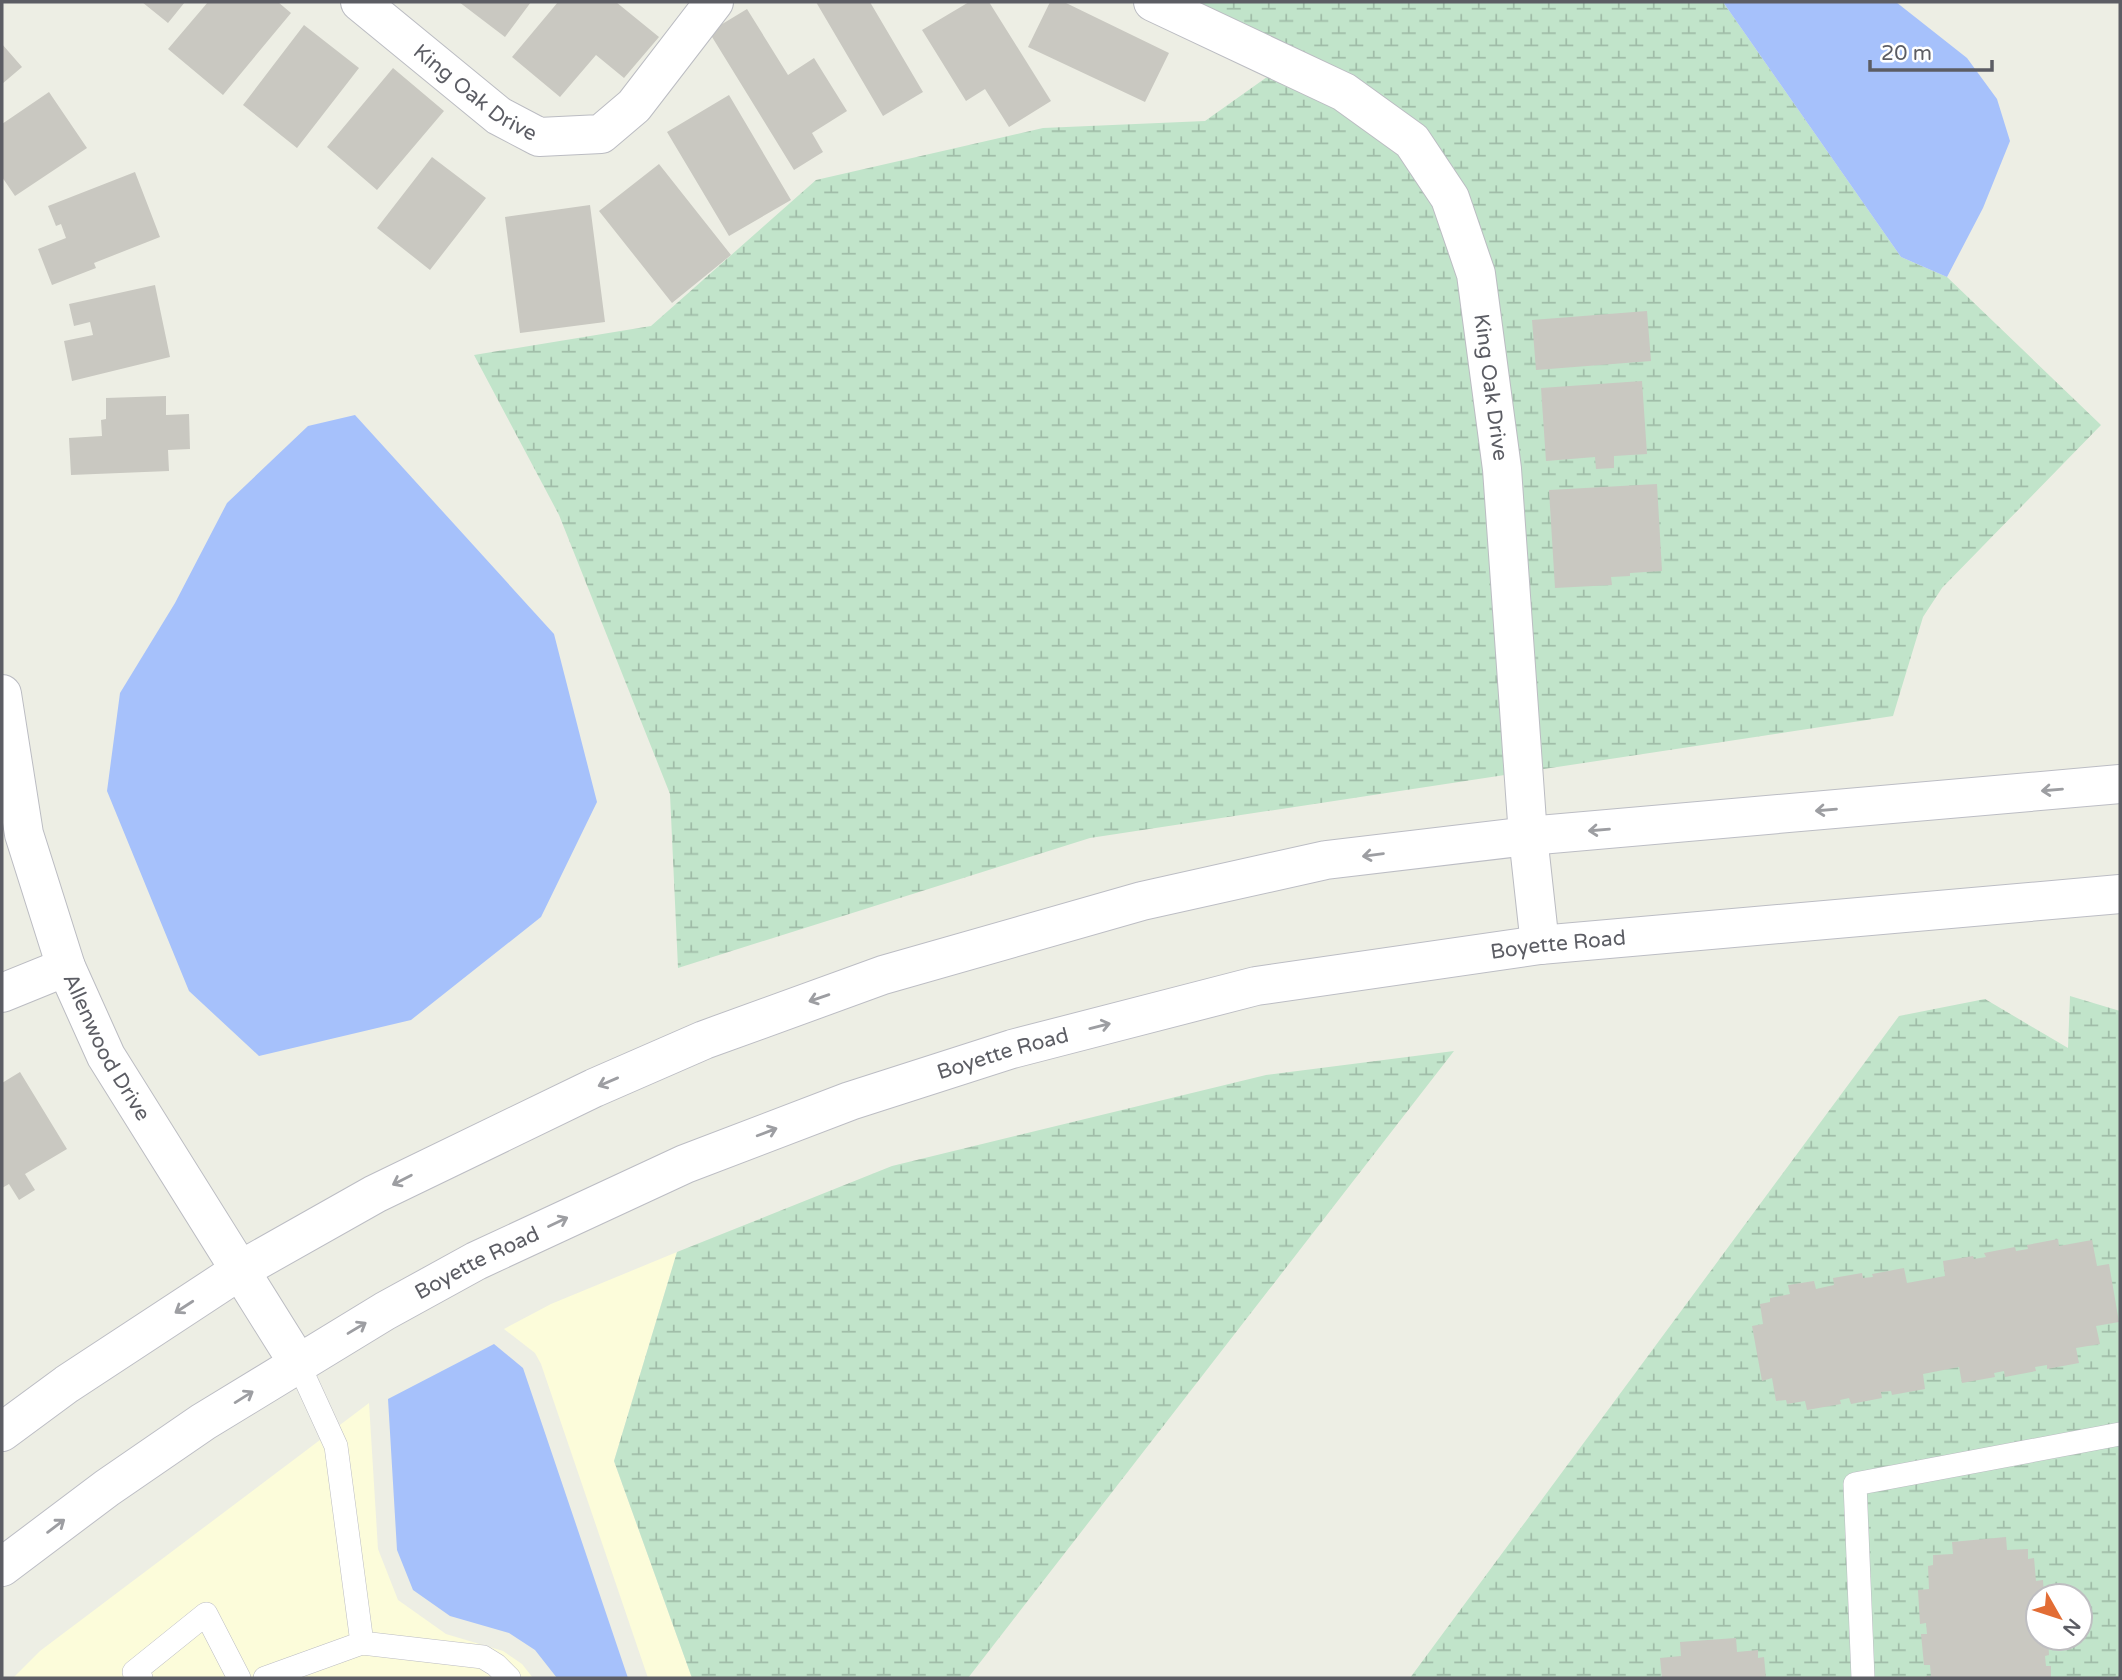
<svg xmlns="http://www.w3.org/2000/svg" width="2122" height="1680" viewBox="0 0 2122 1680" font-family="'Varela Round',sans-serif">
	<defs>
		<pattern id="wetland-marsh" width="20" height="14" patternUnits="userSpaceOnUse" patternTransform="scale(1.75)"><rect width="20" height="14" fill="#c1e4ca"/><path d="M1 5h8M5 5V1M11 12h8M15 12V8" fill="none" stroke="#a0bca8"/></pattern>
	</defs>
	<rect width="100%" height="100%" fill="#edeee4"/>
	<path fill="#fcfcda" d="M 677,1252 L 614,1461 L 692,1678 L 648,1678 L 541,1364 L 535,1353 L 504,1329 L 551,1304 Z
		M 369,1403 L 378,1549 L 398,1600 L 446,1634 L 503,1651 L 522,1664 L 533,1678 L 13,1678 L 40,1651 Z"/>
	<path fill="url(#wetland-marsh)" fill-rule="evenodd" d="M 1180,2 L 1723,2 L 1901,257 L 1947,277 L 2101,425 L 1942,588 L 1923,617 L 1893,716 L 1090,838 L 678,968 L 670,794 L 559,515 L 474,355 L 651,326 L 816,180 L 1043,128 L 1205,121 L 1267,77 Z
		M 2070,996 L 2120,1011 L 2120,1678 L 1410,1678 L 1899,1016 L 1985,999 L 2068,1048 ZM 2038,1596 L 2080,1596 L 2080,1638 L 2038,1638 Z
		M 1454,1051 L 968,1678 L 692,1678 L 614,1461 L 677,1252 L 892,1166 L 1266,1075 Z"/>
	<path fill="#a6c1fb" d="M 1723,2 L 1896,2 L 1967,58 L 1997,99 L 2010,141 L 1983,208 L 1947,277 L 1901,257 Z
		M 355,415 L 554,634 L 597,802 L 541,917 L 411,1020 L 259,1056 L 189,991 L 107,791 L 120,693 L 175,603 L 227,503 L 308,426 Z
		M 494,1344 L 523,1368 L 628,1678 L 557,1678 L 535,1650 L 509,1633 L 450,1616 L 413,1590 L 397,1550 L 388,1399 Z"/>
	<path fill="#c9c8c1" d="M 142,2 L 185,2 L 168,23 Z
		M 208,2 L 278,2 L 291,13 L 223,95 L 168,49 Z
		M 459,2 L 531,2 L 505,37 Z
		M 558,2 L 616,2 L 659,37 L 624,78 L 596,55 L 560,97 L 512,57 Z
		M 816,2 L 870,2 L 923,92 L 883,116 Z
		M 969,2 L 989,2 L 1051,101 L 1009,127 L 985,89 L 966,101 L 922,30 Z
		M 1050,2 L 1064,2 L 1169,53 L 1145,102 L 1028,47 Z
		M 747,9 L 788,75 L 814,58 L 847,111 L 812,133 L 823,152 L 794,170 L 709,32 Z
		M 304,25 L 359,68 L 297,148 L 243,105 Z
		M 2,44 L 22,67 L 2,84 Z
		M 393,68 L 444,111 L 377,190 L 327,147 Z
		M 49,92 L 87,148 L 15,196 L 2,177 L 2,124 Z
		M 729,95 L 791,200 L 729,236 L 667,132 Z
		M 432,157 L 486,198 L 430,270 L 377,228 Z
		M 659,164 L 731,255 L 672,303 L 599,211 Z
		M 135,172 L 160,237 L 94,263 L 96,268 L 52,285 L 38,249 L 66,238 L 61,224 L 56,226 L 48,206 Z
		M 590,205 L 605,322 L 520,333 L 505,217 Z
		M 155,285 L 170,357 L 72,381 L 64,341 L 93,335 L 90,322 L 74,326 L 69,304 Z
		M 1647,311 L 1651,361 L 1536,370 L 1532,320 Z
		M 1642,381 L 1647,454 L 1614,456 L 1614,468 L 1596,469 L 1595,457 L 1546,461 L 1541,388 Z
		M 166,396 L 166,415 L 189,414 L 190,449 L 168,450 L 169,471 L 71,475 L 69,438 L 102,436 L 101,420 L 106,419 L 106,398 Z
		M 1657,484 L 1662,571 L 1630,573 L 1630,576 L 1611,577 L 1612,585 L 1555,588 L 1549,490 Z
		M 20,1072 L 67,1149 L 25,1174 L 35,1190 L 19,1200 L 9,1184 L 2,1188 L 2,1083 Z
		M 2058,1239 L 2059,1246 L 2092,1240 L 2097,1266 L 2109,1264 L 2119,1322 L 2096,1326 L 2100,1344 L 2076,1348 L 2079,1363 L 2047,1369 L 2047,1365 L 2035,1367 L 2036,1371 L 2005,1377 L 2004,1371 L 1994,1373 L 1995,1377 L 1962,1383 L 1959,1367 L 1923,1374 L 1925,1389 L 1892,1395 L 1891,1391 L 1881,1392 L 1882,1398 L 1851,1404 L 1849,1398 L 1840,1400 L 1841,1404 L 1807,1410 L 1805,1401 L 1787,1404 L 1786,1400 L 1776,1401 L 1772,1378 L 1762,1381 L 1752,1326 L 1763,1324 L 1760,1304 L 1770,1302 L 1770,1298 L 1790,1294 L 1788,1285 L 1814,1281 L 1816,1289 L 1834,1285 L 1833,1278 L 1862,1273 L 1863,1278 L 1873,1277 L 1872,1274 L 1904,1268 L 1907,1283 L 1945,1276 L 1943,1261 L 1973,1256 L 1974,1259 L 1986,1257 L 1984,1253 L 2015,1247 L 2016,1251 L 2028,1249 L 2027,1245 Z
		M 2006,1537 L 2007,1550 L 2028,1549 L 2028,1559 L 2034,1558 L 2036,1581 L 2043,1580 L 2044,1596 L 2038,1596 L 2038,1638 L 2048,1638 L 2049,1655 L 2045,1656 L 2046,1666 L 2051,1666 L 2051,1678 L 1926,1678 L 1926,1676 L 1931,1676 L 1930,1665 L 1924,1665 L 1921,1634 L 1927,1634 L 1926,1623 L 1920,1624 L 1918,1590 L 1929,1589 L 1928,1566 L 1933,1565 L 1933,1555 L 1953,1554 L 1952,1542 Z
		M 1736,1638 L 1737,1652 L 1758,1650 L 1758,1658 L 1764,1657 L 1766,1678 L 1662,1678 L 1660,1658 L 1681,1656 L 1680,1642 Z"/>
	<g fill="none" stroke-linecap="round" stroke-linejoin="round">
		<defs>
			<path id="lane" d="M 298,1363 L 336,1446 L 362,1643
				M 141,1678 L 134,1672 L 206,1614 L 239,1678
				M 265,1678 L 362,1643 L 483,1657 L 496,1665 L 509,1678
				M 1863,1678 L 1855,1484 L 2120,1434"/>
			<g id="street">
				<path id="s1" d="M 360,2 L 499,116 L 539,137 L 601,134 L 634,106 L 714,2"/>
				<path id="s2" d="M 1153,2 L 1344,92 L 1412,141 L 1450,198 L 1476,274 L 1502,469 L 1528,836 L 1540,945"/>
				<path id="s3" d="M 2,694 L 24,834 L 66,967 L 106,1056 L 298,1363"/>
				<path d="M 2,993 L 66,967"/>
			</g>
			<g id="secondary">
				<path d="M 2,1432 L 67,1384 L 242,1269 L 375,1194 L 594,1088 L 704,1040 L 883,975 L 1142,901 L 1326,860 L 1528,836 L 2120,784"/>
				<path id="s4" d="M 2,1567 L 107,1488 L 203,1422 L 385,1311 L 476,1261 L 685,1164 L 850,1101 L 1012,1049 L 1256,986 L 1540,945 L 2120,894"/>
			</g>
		</defs>
		<use href="#lane" stroke="#bbbcc2" stroke-width="24"/>
		<use href="#street" stroke="#bbbcc2" stroke-width="40"/>
		<use href="#secondary" stroke="#bcbdc4" stroke-width="40"/>
		<use href="#lane" stroke="#fff" stroke-width="23"/>
		<use href="#street" stroke="#fff" stroke-width="38"/>
		<use href="#secondary" stroke="#fff" stroke-width="38"/>
	</g>
	<defs><path id="oneway-shaft" d="M-6 0H5M1.5-3L5.5 0L1.5 3" fill="none" stroke-width="1.6" stroke-linecap="round" stroke-linejoin="round" transform="scale(1.75)"/></defs>
	<g stroke="#9d9ea2">
		<use href="#oneway-shaft" transform="translate(2052 790) rotate(175)"/>
		<use href="#oneway-shaft" transform="translate(1826 810) rotate(175)"/>
		<use href="#oneway-shaft" transform="translate(1599 830) rotate(175)"/>
		<use href="#oneway-shaft" transform="translate(1373 855) rotate(173)"/>
		<use href="#oneway-shaft" transform="translate(819 998) rotate(161)"/>
		<use href="#oneway-shaft" transform="translate(1100 1026) rotate(-14)"/>
		<use href="#oneway-shaft" transform="translate(608 1082) rotate(157)"/>
		<use href="#oneway-shaft" transform="translate(767 1132) rotate(-21)"/>
		<use href="#oneway-shaft" transform="translate(402 1180) rotate(153)"/>
		<use href="#oneway-shaft" transform="translate(558 1222) rotate(-25)"/>
		<use href="#oneway-shaft" transform="translate(184 1307) rotate(147)"/>
		<use href="#oneway-shaft" transform="translate(357 1328) rotate(-31)"/>
		<use href="#oneway-shaft" transform="translate(244 1397) rotate(-32)"/>
		<use href="#oneway-shaft" transform="translate(56 1526) rotate(-37)"/>
	</g>
	<g text-anchor="middle" stroke-width="7" stroke-linejoin="round" paint-order="stroke">
		<g font-size="21" fill="#5c5d64" stroke="#fff">
			<text dy="7" stroke="none"><textPath href="#s1" startOffset="147">King Oak Drive</textPath></text>
			<text dy="7" stroke="none"><textPath href="#s2" startOffset="558">King Oak Drive</textPath></text>
			<text dy="7" stroke="none"><textPath href="#s4" startOffset="1699">Boyette Road</textPath></text>
			<text dy="7" stroke="none"><textPath href="#s3" startOffset="371">Allenwood Drive</textPath></text>
			<text dy="7" stroke="none"><textPath href="#s4" startOffset="1132">Boyette Road</textPath></text>
			<text dy="7" stroke="none"><textPath href="#s4" startOffset="565">Boyette Road</textPath></text>
		</g>
	</g>
	<rect width="2122" height="1680" fill="none" stroke="#5c5d64" stroke-width="7"/>
	<g transform="translate(2059 1617) rotate(129)"><circle r="33" fill="#ffffff" stroke="#bebec1" stroke-width="2"/>
	<path d="M0-5L12 26L0 18L-12 26Z" fill="#e26d35"/>
	<text y="-10" font-size="19" font-weight="bold" text-anchor="middle" fill="#5c5d64">N</text>
	</g>
	<path d="M1870 60v10h122v-10" fill="none" stroke="#5c5d64" stroke-width="3.5"/>
	<text x="1881" y="60" font-size="21" fill="#5c5d64" stroke="#ffffff" stroke-width="5" paint-order="stroke">20 m</text>
</svg>
